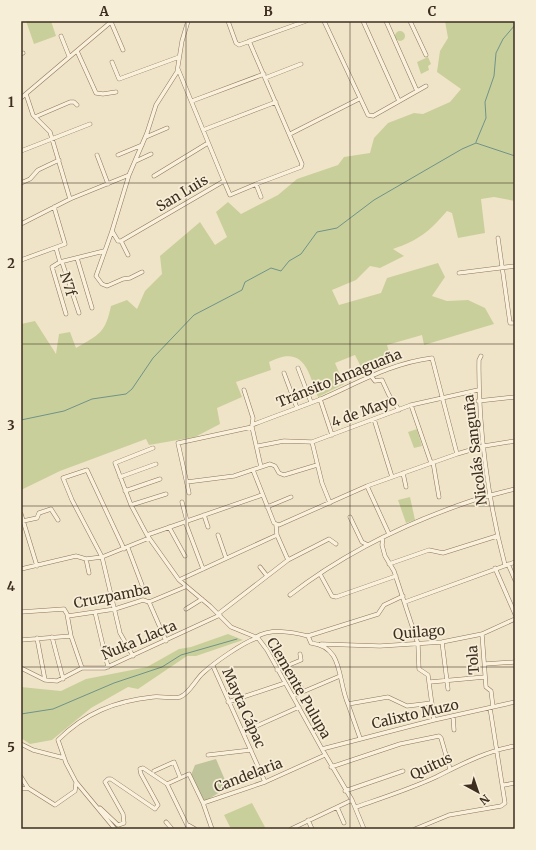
<svg xmlns="http://www.w3.org/2000/svg" width="536" height="850" viewBox="0 0 536 850" font-family="Merriweather,serif">
	<rect width="100%" height="100%" fill="#f0e4c8"/>
	<path fill="#c9cf9b" d="M 26,21 L 51,21 L 56,36 L 34,44 Z
		M 445,21 L 515,21 L 515,201 L 494,197 L 481,199 L 485,233 L 458,238 L 452,213 L 447,211 C 429,232 419,240 393,249 L 404,256 L 380,268 L 370,266 L 356,280 L 332,290 L 339,305 L 381,293 L 387,278 L 438,263 L 445,277 L 432,296 L 447,301 L 468,300 L 485,308 L 494,324 L 424,345 L 422,335 L 387,345 L 390,355 L 362,369 L 355,355 L 335,363 L 344,384 L 318,397 C 308,371 304,344 269,362 L 271,370 L 236,382 L 242,397 L 217,408 L 220,424 L 195,437 L 149,445 L 146,439 L 60,471 L 21,490 L 21,324 L 35,321 L 56,354 L 59,334 L 70,332 L 76,348 C 100,334 105,333 111,306 L 127,300 L 137,309 L 145,291 L 162,274 L 160,256 L 200,222 L 215,245 L 227,237 L 216,212 L 228,202 L 241,214 L 278,195 L 297,179 L 338,165 L 344,157 L 370,153 L 374,138 L 388,123 L 414,113 L 423,114 L 450,102 L 461,89 L 437,72 L 440,51 L 448,38 Z
		M395 36a5 5 0 1 1 10 0a5 5 0 1 1-10 0Z
		M 428,57 L 431,64 L 428,66 L 429,70 L 421,74 L 417,62 Z
		M 417,429 L 422,446 L 414,448 L 408,432 Z
		M 410,497 L 415,520 L 406,523 L 398,500 Z
		M 228,634 L 243,640 L 196,656 L 187,656 L 138,689 L 128,687 L 91,708 L 52,740 L 30,744 L 21,738 L 21,687 L 61,691 L 86,679 L 147,667 L 179,649 L 191,647 Z
		M 252,803 L 266,829 L 231,829 L 224,815 Z"/>
	<path fill="#bfc49a" d="M 216,759 L 228,787 L 204,802 L 191,775 L 195,765 Z"/>
	<g fill="none" stroke-linecap="round" stroke-linejoin="round">
		<path stroke="#6f938a" stroke-width="1" d="M 476,142 L 486,118 L 485,102 L 494,76 L 496,53 L 503,39 L 515,25
			M 476,143 L 515,156
			M 21,420 L 64,411 L 92,399 L 126,394 L 132,389 L 153,358 L 194,315 L 242,290 L 245,282 L 271,268 L 281,271 L 289,261 L 301,254 L 317,232 L 337,228 L 374,200 L 462,149 L 476,143
			M 21,714 L 53,709 L 114,683 L 162,667 L 181,655 L 237,639"/>
		<defs>
			<path id="minor" d="M 228,21 L 236,43 L 239,45 L 306,21
				M 324,21 L 368,115 L 373,116 L 426,86
				M 363,21 L 399,101
				M 386,21 L 417,91
				M 410,21 L 426,55
				M 111,22 L 123,50
				M 61,36 L 69,56
				M 249,41 L 302,164 L 301,167 L 256,184 L 261,197
				M 77,51 L 96,93 L 103,94 L 116,92
				M 21,54 L 23,53
				M 112,62 L 119,79 L 179,57
				M 265,78 L 301,64
				M 26,94 L 33,115 L 50,132 L 70,199
				M 21,98 L 112,21
				M 192,101 L 264,74
				M 35,117 L 70,102 L 74,102 L 77,105
				M 203,130 L 276,102
				M 290,134 L 359,99
				M 146,137 L 167,128
				M 21,151 L 90,124
				M 97,155 L 108,184
				M 118,155 L 142,145
				M 136,161 L 151,154
				M 154,176 L 208,143
				M 224,181 L 230,195 L 256,184
				M 21,183 L 30,179 L 38,170 L 59,160
				M 21,224 L 70,199 L 129,175
				M 112,231 L 118,241 L 121,241 L 224,181 L 178,69
				M 498,238 L 510,323 L 515,323
				M 121,241 L 128,255
				M 56,248 L 60,262
				M 77,258 L 92,308
				M 21,260 L 65,244 L 54,207
				M 62,262 L 79,313
				M 142,272 L 130,278 L 123,279 L 107,286 L 102,284 L 96,276 L 112,231 L 129,175 L 147,133 L 156,105 L 177,72 L 182,41 L 188,21
				M 459,273 L 515,266
				M 66,314 L 52,267 L 60,262 L 104,251
				M 481,356 L 479,360 C 478,426 488,501 505,565
				M 298,368 L 311,402
				M 284,373 L 297,408
				M 371,376 L 375,381 L 382,380 L 389,395 L 399,410
				M 244,390 L 253,418 L 252,427 L 261,467
				M 320,399 L 332,435
				M 478,401 L 515,397
				M 411,405 L 431,463
				M 374,419 L 392,477
				M 252,425 C 275,416 298,408 321,399 C 358,383 391,363 432,358 L 457,454
				M 312,442 L 322,483 L 330,503
				M 258,446 L 284,441 L 312,442 L 411,405 L 478,390
				M 153,448 L 115,463 L 131,505 L 147,535 L 179,580 L 210,606 L 231,627 L 258,638 L 267,650 L 322,749 L 352,800 L 364,829
				M 433,462 L 439,497
				M 253,470 L 274,523 L 279,525 L 367,486 L 457,454 L 484,446 L 515,441
				M 403,473 L 406,487
				M 120,477 L 156,464
				M 187,482 L 234,476 L 270,464 L 275,466 L 279,473 L 284,475 L 317,465
				M 367,486 L 389,534
				M 125,491 L 160,479
				M 189,493 L 178,443 L 252,427
				M 182,502 L 187,521 L 186,524 L 203,569
				M 131,505 L 166,494
				M 267,507 L 291,497
				M 21,514 L 37,566
				M 204,515 L 208,527
				M 350,517 L 362,542 L 368,545
				M 23,521 L 37,518 L 39,513 L 51,509 L 58,520
				M 276,525 L 277,535 L 288,560
				M 169,527 L 185,556
				M 147,535 L 262,495
				M 218,535 L 226,558
				M 383,537 L 382,545 L 385,556 L 394,571 L 418,644 L 419,669 L 428,675 L 434,720
				M 128,548 L 142,585
				M 124,549 L 87,470 L 63,478 L 72,500 L 102,557 L 120,633 L 133,656
				M 86,559 L 89,573
				M 389,564 L 429,550 L 443,553 L 497,536
				M 508,564 L 515,580
				M 260,567 L 267,576
				M 495,568 L 515,614
				M 21,569 L 76,556 L 86,559 L 102,557 L 149,538
				M 320,574 L 332,596 L 336,597 L 396,576
				M 179,580 L 277,535
				M 290,595 C 344,553 406,523 471,501 C 485,496 500,493 515,489
				M 149,602 L 166,641
				M 405,602 L 515,562
				M 186,609 L 202,599
				M 21,612 L 64,609 L 67,614 L 71,636 L 82,668
				M 95,612 L 108,667
				M 218,614 L 288,560 L 329,539 L 336,544
				M 68,616 L 115,609 L 143,600 L 149,602 L 185,587
				M 482,634 L 486,687 L 491,691 L 493,707
				M 308,636 L 378,614 L 384,605 L 403,596
				M 308,636 L 311,643 C 344,647 337,679 348,704
				M 52,637 L 63,679
				M 256,637 C 271,628 292,632 308,636
				M 37,638 L 45,680
				M 21,640 L 71,636
				M 442,642 L 448,689
				M 321,644 L 380,646 L 442,642 L 482,634 L 515,619
				M 485,664 L 515,662
				M 213,666 L 265,782
				M 21,668 L 45,680 L 57,681 L 82,668 L 105,668 L 220,615
				M 277,670 L 301,660 L 300,654
				M 298,682 L 303,691
				M 430,682 L 485,677
				M 293,696 L 340,676
				M 228,702 L 285,683
				M 453,716 L 454,730
				M 243,732 L 299,707
				M 360,738 L 348,704 L 388,697 L 407,706 L 432,703
				M 21,744 L 33,750 L 64,758
				M 322,749 L 434,720 L 515,702
				M 208,755 L 251,750
				M 331,767 L 400,744 L 439,736 L 441,738 L 450,769
				M 154,771 L 174,762 L 180,777
				M 21,777 L 28,788
				M 167,784 L 189,774 L 203,803 L 212,829
				M 167,784 L 187,825
				M 504,785 L 515,783
				M 21,789 L 28,788 L 55,805 L 75,791 L 76,783
				M 345,791 L 403,771
				M 203,803 L 265,782 L 325,755
				M 337,807 L 344,823
				M 356,807 C 382,798 410,789 436,777 C 462,764 486,751 515,746
				M 100,808 L 118,825 L 124,823 L 123,814 L 105,782 L 108,779 L 111,779 L 155,809 L 158,805 L 141,774 L 140,769 L 143,768 L 167,784
				M 308,820 L 312,829
				M 166,822 L 172,829
				M 115,829 L 76,782 L 66,763 L 58,740 C 85,713 115,701 153,697 C 161,696 173,699 180,697 C 189,694 196,679 203,673 C 214,663 243,642 257,638
				M 188,829 L 188,825 L 195,829
				M 291,829 L 352,800
				M 415,829 L 449,815 L 501,806 L 505,803 L 490,708"/>
		</defs>
		<use href="#minor" stroke="#8d765c" stroke-width="4.5"/>
		<use href="#minor" stroke="#faf1dc" stroke-width="3.5"/>
	</g>
	<path fill="none" stroke="#3d2e20" stroke-width="1" stroke-opacity="0.55" d="M 186,21 L 186,829M 350,21 L 350,829M 21,183 L 515,183M 21,344 L 515,344M 21,506 L 515,506M 21,667 L 515,667"/>
	<g text-anchor="middle" stroke-width="3.5" stroke-linejoin="round" paint-order="stroke">
		<g font-size="14" fill="#3d2e20" stroke="#f7eed8">
			<text transform="translate(182 193) rotate(-31)" y="5">San Luis</text>
			<text transform="translate(68 284) rotate(73)" y="5">N7f</text>
			<text transform="translate(339 378) rotate(-22)" y="5">Tránsito Amaguaña</text>
			<text transform="translate(364 411) rotate(-20)" y="5">4 de Mayo</text>
			<text transform="translate(475 450) rotate(-97)" y="5">Nicolás Sanguña</text>
			<text transform="translate(112 596) rotate(-11)" y="5">Cruzpamba</text>
			<text transform="translate(419 632) rotate(-5)" y="5">Quilago</text>
			<text transform="translate(139 640) rotate(-23)" y="5">Ñuka Llacta</text>
			<text transform="translate(473 660) rotate(-94)" y="5">Tola</text>
			<text transform="translate(299 688) rotate(60)" y="5">Clemente Pulupa</text>
			<text transform="translate(244 708) rotate(66)" y="5">Mayta Cápac</text>
			<text transform="translate(415 714) rotate(-13)" y="5">Calixto Muzo</text>
			<text transform="translate(431 766) rotate(-25)" y="5">Quitus</text>
			<text transform="translate(248 775) rotate(-21)" y="5">Candelaria</text>
		</g>
	</g>
	<rect width="536" height="850" fill="none" stroke="#f7eed8" stroke-width="44"/>
	<g transform="translate(478 792) rotate(140)" stroke="#f7eed8" stroke-width="3" paint-order="stroke">
	<path d="M0-3L7 15L0 10L-7 15Z" fill="#3d2e20"/>
	<text y="-6" font-size="11" font-weight="bold" text-anchor="middle" fill="#3d2e20">N</text>
	</g>
	<rect x="22" y="22" width="492" height="806" fill="none" stroke="#3d2e20" stroke-width="1.5"/>
	<g font-size="13" text-anchor="middle" font-weight="bold" fill="#3d2e20">
		<text x="104" y="16">A</text>
		<text x="268" y="16">B</text>
		<text x="432" y="16">C</text>
		<text x="11" y="107">1</text>
		<text x="11" y="268">2</text>
		<text x="11" y="430">3</text>
		<text x="11" y="591">4</text>
		<text x="11" y="752">5</text>
	</g>
</svg>
